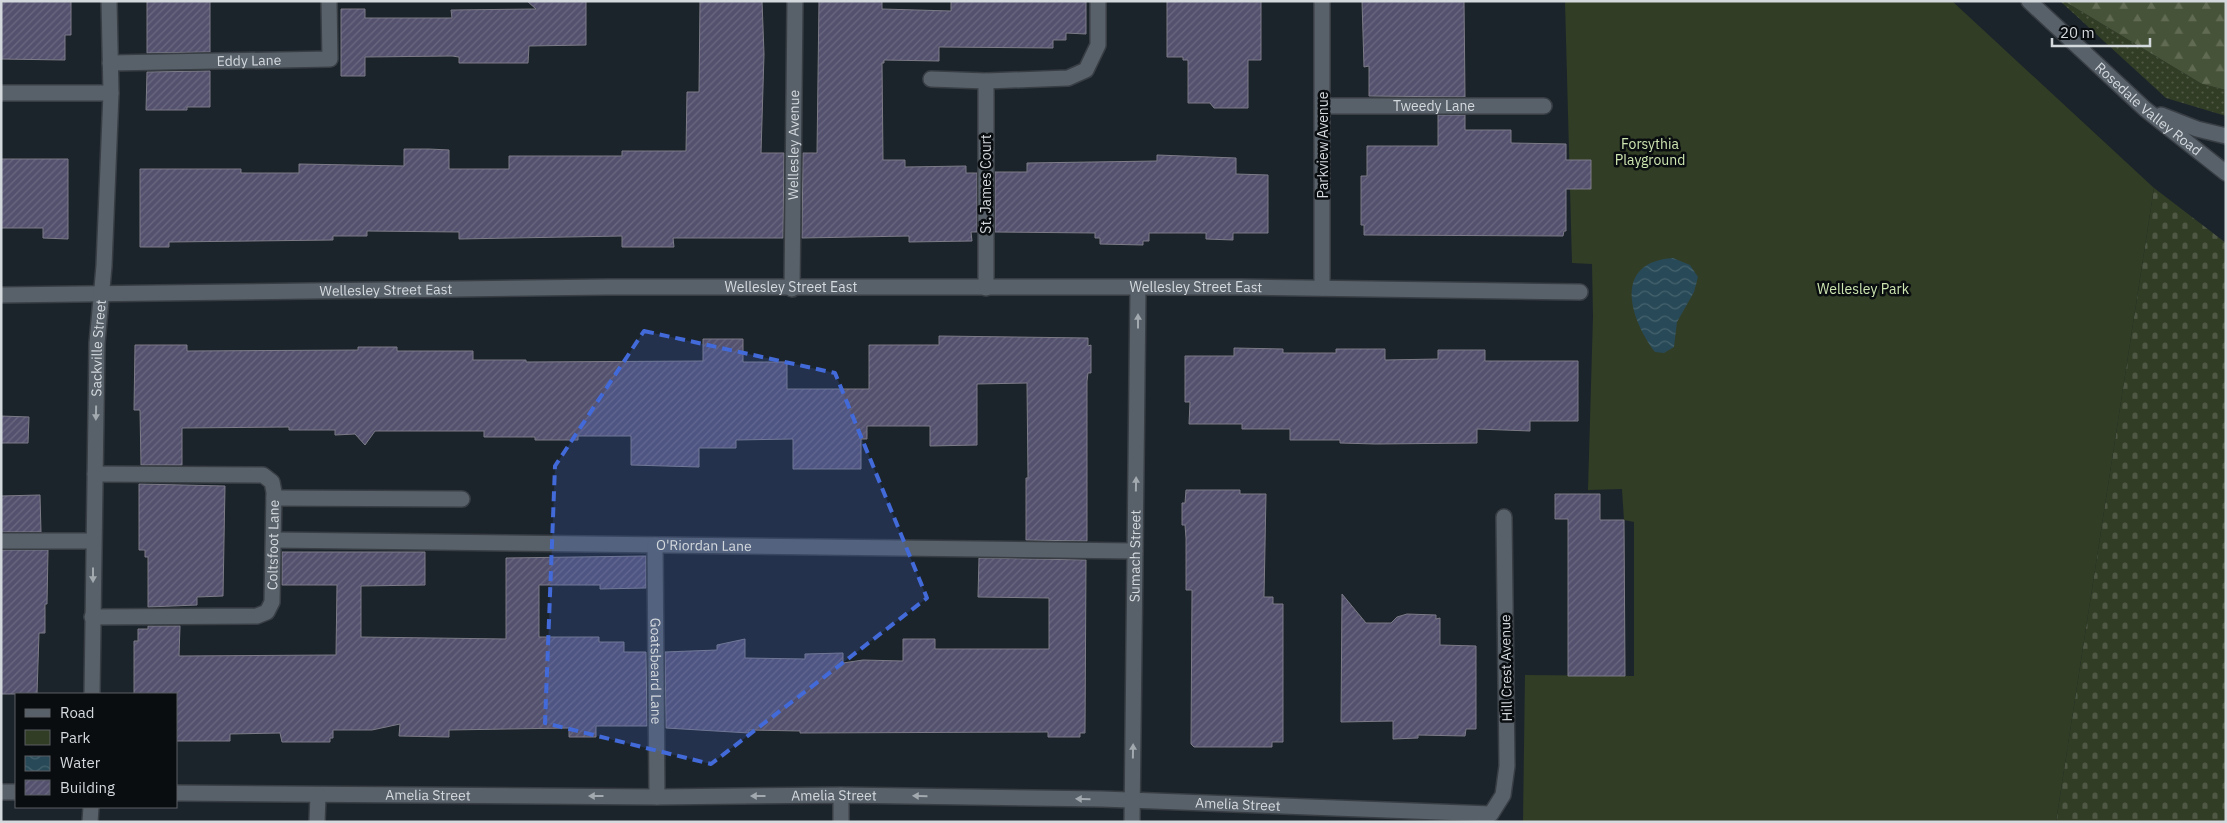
<svg xmlns="http://www.w3.org/2000/svg" width="2227" height="823" viewBox="0 0 2227 823" font-family="'IBM Plex Sans',sans-serif">
	<defs>
		<pattern id="grass-dots" width="8" height="8" patternUnits="userSpaceOnUse" patternTransform="scale(1.25)"><rect width="8" height="8" fill="#323d25"/><path d="M2 2h.1M6 6h.1" fill="none" stroke="#4f5844" stroke-width="1.8" stroke-linecap="round"/></pattern>
		<pattern id="forest-firs" width="22" height="20" patternUnits="userSpaceOnUse" patternTransform="scale(1.25)"><rect width="22" height="20" fill="#475338"/><path d="M5 1l3.5 6h-7zM16 11l3.5 6h-7z" fill="#616b54"/></pattern>
		<pattern id="cemetery-stones" width="16" height="16" patternUnits="userSpaceOnUse" patternTransform="scale(1.25)"><rect width="16" height="16" fill="#323d25"/><path d="M2 7V4a2 2 0 0 1 4 0v3zM10 15v-3a2 2 0 0 1 4 0v3z" fill="#4f5844"/></pattern>
		<pattern id="water-waves" width="16" height="10" patternUnits="userSpaceOnUse" patternTransform="scale(1.25)"><rect width="16" height="10" fill="#284957"/><path d="M0 5q4-4 8 0t8 0" fill="none" stroke="#46636f"/></pattern>
		<pattern id="building-hatch" width="6" height="6" patternUnits="userSpaceOnUse" patternTransform="scale(1.25)"><rect width="6" height="6" fill="#53516d"/><path d="M-1 1l2-2M0 6l6-6M5 7l2-2" fill="none" stroke="#6b6981"/></pattern>
	</defs>
	<rect width="100%" height="100%" fill="#1c242b"/>
	<path fill="url(#grass-dots)" d="M 2060,1 L 2064,1 L 2202,84 L 2226,90 L 2226,116 L 2166,98 Z"/>
	<path fill="url(#forest-firs)" d="M 2064,1 L 2226,1 L 2226,90 L 2202,84 Z"/>
	<path fill="url(#cemetery-stones)" d="M 2154,188 L 2226,243 L 2226,822 L 2056,822 Z"/>
	<path fill="#323d25" d="M 1565,1 L 1952,1 L 2154,188 L 2056,822 L 1523,822 L 1525,675 L 1634,676 L 1634,522 L 1624,520 L 1622,489 L 1588,490 L 1593,316 L 1592,264 L 1572,263 Z"/>
	<path fill="url(#water-waves)" d="M 1673,258 L 1690,265 L 1698,277 L 1694,292 L 1677,322 L 1674,347 L 1664,353 L 1655,352 C 1629,317 1613,262 1673,258 Z"/>
	<path fill="url(#building-hatch)" stroke="#7c7b87" d="M 1,1 L 71,1 L 71,35 L 65,35 L 65,60 L 1,59 Z
		M 147,1 L 210,1 L 210,52 L 147,53 Z
		M 527,1 L 586,1 L 586,45 L 529,46 L 528,63 L 459,63 L 459,57 L 452,56 L 365,57 L 365,76 L 341,76 L 341,9 L 365,9 L 365,18 L 452,18 L 451,10 L 536,9 Z
		M 700,1 L 762,1 L 764,54 L 761,153 L 784,153 L 783,238 L 673,238 L 674,247 L 622,247 L 622,236 L 459,239 L 459,232 L 367,231 L 367,236 L 333,236 L 333,240 L 169,242 L 169,247 L 140,247 L 140,169 L 241,169 L 241,173 L 299,173 L 299,164 L 404,166 L 404,149 L 429,149 L 449,150 L 449,169 L 509,169 L 509,156 L 622,156 L 622,151 L 686,151 L 687,92 L 699,92 Z
		M 819,1 L 882,1 L 882,9 L 951,11 L 951,1 L 1086,1 L 1086,34 L 1066,33 L 1066,40 L 1053,40 L 1053,48 L 939,47 L 939,61 L 884,60 L 884,63 L 882,63 L 883,160 L 905,160 L 905,167 L 966,166 L 966,173 L 977,173 L 977,232 L 971,232 L 972,241 L 909,242 L 909,236 L 802,238 L 803,153 L 817,153 Z
		M 1167,1 L 1261,1 L 1261,60 L 1248,60 L 1248,108 L 1214,108 L 1210,103 L 1188,103 L 1188,60 L 1183,60 L 1183,57 L 1167,57 Z
		M 1362,1 L 1464,1 L 1465,97 L 1369,96 L 1369,66 L 1364,67 Z
		M 210,71 L 210,107 L 187,107 L 187,110 L 146,110 L 147,72 Z
		M 1438,115 L 1465,115 L 1465,130 L 1511,130 L 1511,143 L 1566,144 L 1566,160 L 1591,160 L 1591,189 L 1566,189 L 1566,231 L 1564,231 L 1563,236 L 1364,235 L 1364,225 L 1361,225 L 1361,176 L 1367,176 L 1367,146 L 1438,146 Z
		M 1157,155 L 1236,158 L 1236,174 L 1268,175 L 1268,233 L 1233,233 L 1233,240 L 1206,239 L 1206,233 L 1149,233 L 1149,241 L 1143,241 L 1143,245 L 1100,244 L 1100,238 L 1095,238 L 1095,233 L 995,232 L 995,172 L 1027,172 L 1027,163 L 1157,161 Z
		M 1,159 L 68,159 L 68,239 L 43,238 L 43,228 L 1,228 Z
		M 939,336 L 1088,338 L 1088,346 L 1091,345 L 1091,373 L 1088,373 L 1087,381 L 1087,541 L 1026,540 L 1026,478 L 1028,478 L 1027,383 L 977,384 L 977,445 L 930,446 L 930,426 L 867,426 L 867,439 L 861,439 L 861,469 L 793,469 L 793,439 L 736,440 L 736,448 L 699,448 L 699,467 L 631,465 L 631,436 L 578,436 L 578,440 L 535,440 L 535,437 L 484,437 L 484,431 L 375,431 L 365,445 L 355,434 L 335,435 L 335,430 L 289,430 L 289,427 L 182,428 L 182,465 L 141,465 L 140,410 L 134,410 L 135,345 L 187,345 L 187,351 L 358,350 L 358,347 L 397,347 L 397,351 L 473,351 L 473,360 L 526,360 L 526,362 L 703,361 L 703,339 L 743,339 L 743,362 L 787,362 L 787,389 L 869,389 L 869,345 L 939,345 Z
		M 1234,348 L 1283,349 L 1283,353 L 1336,353 L 1336,349 L 1385,349 L 1385,360 L 1438,359 L 1438,350 L 1485,350 L 1485,361 L 1578,361 L 1578,421 L 1530,421 L 1530,431 L 1477,429 L 1477,443 L 1376,444 L 1340,443 L 1340,440 L 1290,440 L 1290,429 L 1242,429 L 1242,424 L 1189,424 L 1190,402 L 1185,402 L 1185,356 L 1234,356 Z
		M 1,416 L 29,417 L 28,443 L 1,443 Z
		M 139,484 L 225,486 L 223,596 L 197,597 L 197,605 L 148,607 L 148,557 L 145,557 L 145,550 L 139,550 Z
		M 1186,490 L 1240,490 L 1240,494 L 1266,494 L 1264,597 L 1273,597 L 1273,604 L 1283,604 L 1283,742 L 1272,742 L 1272,747 L 1194,747 L 1191,744 L 1192,590 L 1186,590 L 1186,538 L 1185,525 L 1182,525 L 1182,503 L 1185,503 Z
		M 1555,494 L 1600,494 L 1600,520 L 1624,520 L 1625,676 L 1568,676 L 1568,519 L 1555,519 Z
		M 40,495 L 41,532 L 1,532 L 1,496 Z
		M 1,550 L 48,550 L 47,604 L 45,604 L 45,633 L 39,633 L 37,694 L 1,694 Z
		M 282,552 L 425,552 L 425,585 L 361,586 L 361,637 L 506,639 L 506,558 L 646,556 L 646,588 L 600,589 L 600,585 L 539,585 L 539,637 L 599,637 L 599,642 L 624,642 L 624,652 L 646,652 L 647,726 L 596,726 L 596,737 L 569,737 L 569,728 L 449,730 L 449,737 L 399,736 L 400,724 L 372,730 L 333,730 L 333,738 L 330,738 L 330,742 L 282,742 L 280,733 L 230,734 L 230,741 L 176,741 L 176,694 L 134,694 L 134,641 L 138,641 L 138,629 L 148,629 L 148,626 L 180,626 L 179,656 L 336,655 L 337,585 L 282,585 Z
		M 979,558 L 1086,560 L 1085,733 L 1080,733 L 1080,737 L 1048,737 L 1048,732 L 800,733 L 800,731 L 749,730 L 749,733 L 666,728 L 665,652 L 717,650 L 717,645 L 745,639 L 745,658 L 805,659 L 805,654 L 843,653 L 843,663 L 863,660 L 903,661 L 903,639 L 935,639 L 935,649 L 1049,649 L 1049,598 L 978,597 Z
		M 1342,594 L 1366,623 L 1391,623 L 1397,617 L 1407,614 L 1436,615 L 1436,619 L 1440,618 L 1440,645 L 1476,646 L 1476,729 L 1466,729 L 1465,736 L 1418,735 L 1418,738 L 1393,739 L 1393,721 L 1341,722 Z"/>
	<g fill="none" stroke-linecap="round" stroke-linejoin="round">
		<defs>
			<g id="minor">
				<path d="M 1322,1 L 1322,288"/>
				<path id="s1" d="M 2029,1 L 2145,109 L 2226,173"/>
				<path id="s2" d="M 110,63 L 330,59 L 329,1"/>
				<path d="M 931,79 L 986,81"/>
				<path d="M 1,93 L 111,93"/>
				<path id="s3" d="M 1323,106 L 1544,106"/>
				<path d="M 2161,115 L 2197,129 L 2226,136"/>
				<path d="M 986,288 L 986,81 L 1068,78 L 1086,70 L 1098,45 L 1098,1"/>
				<path id="s4" d="M 792,289 L 795,1"/>
				<path id="s5" d="M 1,295 L 608,287 L 1242,287 L 1580,292"/>
				<path d="M 274,498 L 462,499"/>
				<path id="s6" d="M 274,540 L 1135,551"/>
				<path d="M 1,541 L 93,541"/>
				<path id="s7" d="M 655,545 L 657,797"/>
				<path id="s8" d="M 92,617 L 257,616 L 267,612 L 272,602 L 274,492 L 272,482 L 263,475 L 95,474"/>
				<path id="s9" d="M 92,694 L 97,343 L 104,266 L 111,93 L 109,1"/>
				<path d="M 1,792 L 16,792"/>
				<path id="s10" d="M 176,793 L 657,797 L 841,795 L 1102,799 L 1491,814 L 1503,795 L 1507,766 L 1504,517"/>
				<path d="M 90,822 L 91,807"/>
				<path d="M 317,822 L 318,795"/>
				<path d="M 841,822 L 841,795"/>
				<path id="s11" d="M 1132,822 L 1138,289"/>
			</g>
		</defs>
		<use href="#minor" stroke="#383e44" stroke-width="18"/>
		<use href="#minor" stroke="#586169" stroke-width="15"/>
	</g>
	<defs><path id="oneway-solid" d="M-6-.8H1V-3.2L6.5 0L1 3.2V.8H-6Z" transform="scale(1.25)"/></defs>
	<g fill="#a2a9af">
		<use href="#oneway-solid" transform="translate(1138 321) rotate(-90)"/>
		<use href="#oneway-solid" transform="translate(96 413) rotate(91)"/>
		<use href="#oneway-solid" transform="translate(1136 484) rotate(-89)"/>
		<use href="#oneway-solid" transform="translate(93 575) rotate(90)"/>
		<use href="#oneway-solid" transform="translate(1133 751) rotate(-89)"/>
		<use href="#oneway-solid" transform="translate(596 796) rotate(-180)"/>
		<use href="#oneway-solid" transform="translate(758 796) rotate(180)"/>
		<use href="#oneway-solid" transform="translate(920 796) rotate(-179)"/>
		<use href="#oneway-solid" transform="translate(1083 799) rotate(-179)"/>
	</g>
	<path fill="#426ad9" fill-opacity="0.2" stroke="#426ad9" stroke-width="4" stroke-dasharray="10 6" stroke-linejoin="round" d="M 644,331 L 835,373 L 927,598 L 711,764 L 545,723 L 555,466 Z"/>
	<g text-anchor="middle" stroke-width="5" stroke-linejoin="round" paint-order="stroke">
		<g font-size="14" fill="#d4d9de" stroke="#090d10">
			<text dy="5" stroke="none"><textPath href="#s2" startOffset="139">Eddy Lane</textPath></text>
			<text dy="5" stroke="none"><textPath href="#s3" startOffset="111">Tweedy Lane</textPath></text>
			<text dy="5" stroke="none"><textPath href="#s1" startOffset="161">Rosedale Valley Road</textPath></text>
			<text dy="5" stroke="none"><textPath href="#s4" startOffset="144">Wellesley Avenue</textPath></text>
			<text transform="translate(1323 145) rotate(-90)" y="5">Parkview Avenue</text>
			<text transform="translate(986 184) rotate(-90)" y="5">St. James Court</text>
			<text dy="5" stroke="none"><textPath href="#s5" startOffset="790">Wellesley Street East</textPath></text>
			<text dy="5" stroke="none"><textPath href="#s5" startOffset="1195">Wellesley Street East</textPath></text>
			<text dy="5" stroke="none"><textPath href="#s5" startOffset="385">Wellesley Street East</textPath></text>
			<text dy="5" stroke="none"><textPath href="#s9" startOffset="346">Sackville Street</textPath></text>
			<text dy="5" stroke="none"><textPath href="#s8" startOffset="244">Coltsfoot Lane</textPath></text>
			<text dy="5" stroke="none"><textPath href="#s6" startOffset="430">O'Riordan Lane</textPath></text>
			<text dy="5" stroke="none"><textPath href="#s11" startOffset="266">Sumach Street</textPath></text>
			<text transform="translate(1506 668) rotate(-91)" y="5">Hill Crest Avenue</text>
			<text dy="5" stroke="none"><textPath href="#s7" startOffset="126">Goatsbeard Lane</textPath></text>
			<text dy="5" stroke="none"><textPath href="#s10" startOffset="252">Amelia Street</textPath></text>
			<text dy="5" stroke="none"><textPath href="#s10" startOffset="658">Amelia Street</textPath></text>
			<text dy="5" stroke="none"><textPath href="#s10" startOffset="1062">Amelia Street</textPath></text>
		</g>
		<g font-size="14" fill="#cde5b0" stroke="#090d10">
			<text x="1650" y="149">Forsythia<tspan x="1650" dy="16">Playground</tspan></text>
			<text x="1863" y="294">Wellesley Park</text>
		</g>
	</g>
	<rect width="2227" height="823" fill="none" stroke="#d4d9de" stroke-width="5"/>
	<rect x="15" y="693" width="162" height="115" fill="#090d10" stroke="#5a5f62"/>
	<rect x="25" y="709" width="25" height="8" fill="#586169" stroke="#5a5f62"/>
	<text x="60" y="718" font-size="15" fill="#d4d9de">Road</text>
	<rect x="25" y="730" width="25" height="15" fill="#323d25" stroke="#5a5f62"/>
	<text x="60" y="743" font-size="15" fill="#d4d9de">Park</text>
	<rect x="25" y="756" width="25" height="15" fill="url(#water-waves)" stroke="#5a5f62"/>
	<text x="60" y="768" font-size="15" fill="#d4d9de">Water</text>
	<rect x="25" y="780" width="25" height="15" fill="url(#building-hatch)" stroke="#5a5f62"/>
	<text x="60" y="793" font-size="15" fill="#d4d9de">Building</text>
	<path d="M2052 38v8h98v-8" fill="none" stroke="#d4d9de" stroke-width="2.5"/>
	<text x="2060" y="38" font-size="15" fill="#d4d9de" stroke="#090d10" stroke-width="4" paint-order="stroke">20 m</text>
</svg>
